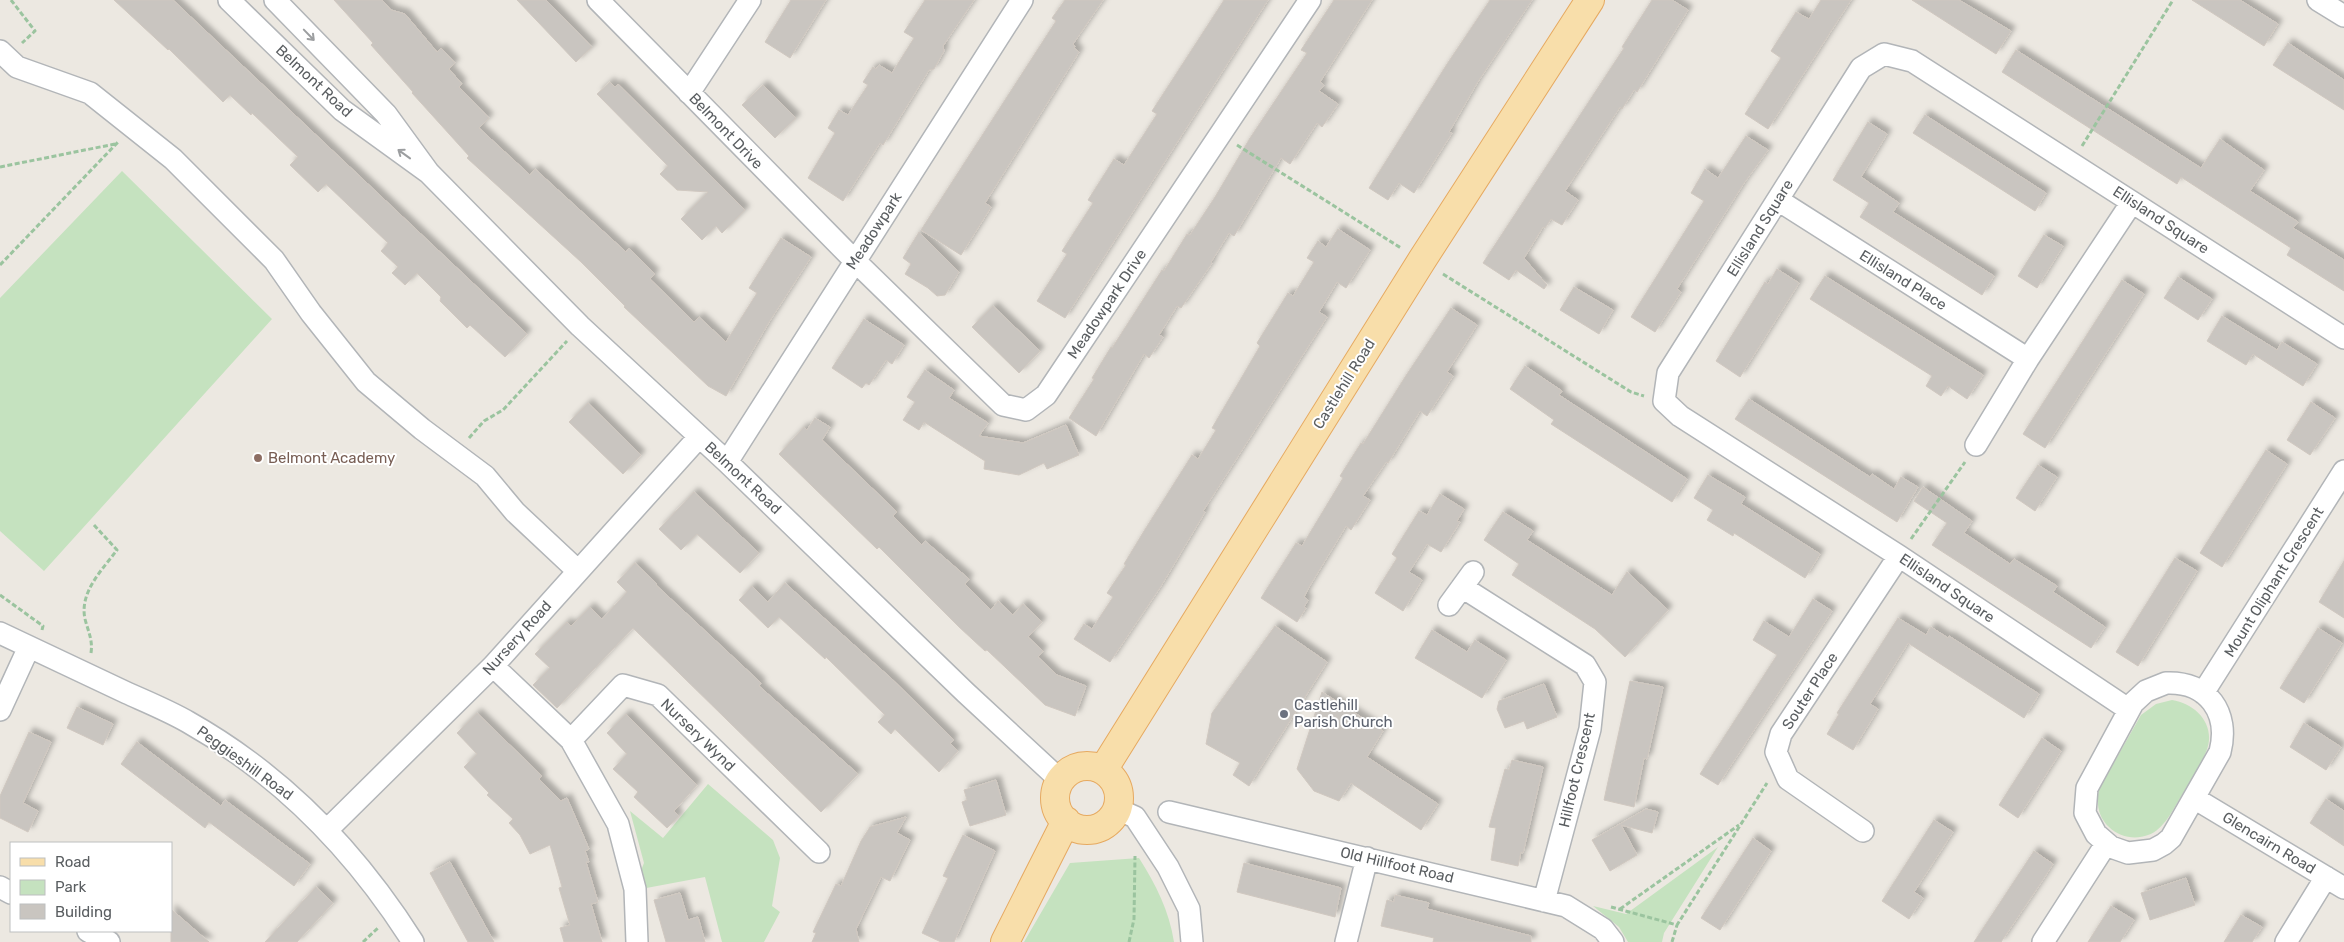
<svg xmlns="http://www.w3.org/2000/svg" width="2344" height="942" viewBox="0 0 2344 942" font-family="Rubik,sans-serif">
	<defs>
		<filter id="shadow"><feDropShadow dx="4.5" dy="-4.5" stdDeviation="2.5" flood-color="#0004"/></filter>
	</defs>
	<rect width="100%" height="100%" fill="#ece8e1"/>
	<path fill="#c5e2bf" d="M 122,171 L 272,319 L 44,571 L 0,531 L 0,298 Z
		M 2172,700 C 2197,704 2217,726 2206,752 C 2200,767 2190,782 2182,795 C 2173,809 2164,830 2148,835 C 2135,840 2119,837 2109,827 C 2098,817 2096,803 2099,789 L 2141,715 L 2156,704 Z
		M 708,784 L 773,840 L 780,858 L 772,906 L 780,912 L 764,942 L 722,942 L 705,877 L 641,889 L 640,873 L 644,863 L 630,811 L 663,838 Z
		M 1718,847 L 1664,933 L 1662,942 L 1628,942 L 1619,927 L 1593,906 L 1626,914 Z
		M 1139,858 C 1156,885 1169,910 1174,942 L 1024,942 L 1070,863 Z"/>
	<path fill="#c9c5c0" stroke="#d0c8c0" filter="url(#shadow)" d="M 114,0 L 173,0 L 527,334 L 505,357 L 470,325 L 467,328 L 440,301 L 441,297 L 417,273 L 405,285 L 392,273 L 398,267 L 381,251 L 388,243 L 326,184 L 318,192 L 290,165 L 298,157 L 252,113 L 251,115 L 230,95 L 223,102 L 169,49 L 168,50 Z
		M 334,0 L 382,0 L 391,10 L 405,14 L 437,52 L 441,48 L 455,63 L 449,69 L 462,84 L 459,87 L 489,118 L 479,128 L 530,175 L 535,169 L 626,252 L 629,248 L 655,274 L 650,279 L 694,322 L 699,317 L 726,342 L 757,293 L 749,288 L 781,238 L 811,257 L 769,322 L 726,396 L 708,386 L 624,307 L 625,306 L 581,262 L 467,158 L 469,156 L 412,93 L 413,92 L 371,45 L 373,43 Z
		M 517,0 L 546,0 L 592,47 L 576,62 Z
		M 791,0 L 826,0 L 790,58 L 765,42 Z
		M 925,0 L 974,0 L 943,46 L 944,51 L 934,69 L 929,70 L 883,145 L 880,143 L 843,201 L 808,178 L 835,133 L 828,128 L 839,110 L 848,115 L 868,85 L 863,82 L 873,67 L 876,69 L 879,65 L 892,73 L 914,38 L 904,32 Z
		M 1065,0 L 1103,0 L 1073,44 L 1075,46 L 1074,48 L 1079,52 L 985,203 L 991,207 L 961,255 L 921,230 L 1056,21 L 1052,18 Z
		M 1224,0 L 1268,0 L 1065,318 L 1037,301 L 1067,254 L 1062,251 L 1093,203 L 1088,200 L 1114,159 L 1124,165 L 1157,114 L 1152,111 Z
		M 1334,0 L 1372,0 L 1320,82 L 1324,85 L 1319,91 L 1338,104 L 1322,127 L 1317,123 L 1290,164 L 1281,158 L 1234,236 L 1229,233 L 1211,262 L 1212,263 L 1181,308 L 1177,306 L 1159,335 L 1163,337 L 1149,358 L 1144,354 L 1096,436 L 1069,418 L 1094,379 L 1092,378 L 1111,347 L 1112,348 L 1162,270 L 1164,271 L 1187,234 L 1190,235 L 1215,197 L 1250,138 L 1307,53 L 1301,50 Z
		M 1490,0 L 1532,0 L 1477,83 L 1449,132 L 1452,133 L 1414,193 L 1399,183 L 1388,200 L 1369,188 L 1447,64 Z
		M 1652,0 L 1672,0 L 1688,10 L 1637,92 L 1634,90 L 1622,109 L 1620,107 L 1565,191 L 1578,200 L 1562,225 L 1551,219 L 1545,228 L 1543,227 L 1524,258 L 1547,285 L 1544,289 L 1516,270 L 1509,280 L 1483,263 L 1624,48 L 1622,47 Z
		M 1821,0 L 1851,0 L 1768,129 L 1745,114 L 1781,58 L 1771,51 L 1796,12 L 1809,19 Z
		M 1912,0 L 1959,0 L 2011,31 L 1996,54 Z
		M 2192,0 L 2240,0 L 2278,24 L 2264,46 Z
		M 2288,43 L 2344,80 L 2344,110 L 2273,65 Z
		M 2016,50 L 2201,168 L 2220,139 L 2264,170 L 2250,191 L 2298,222 L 2293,228 L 2344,260 L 2344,291 L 2287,255 L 2291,248 L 2181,177 L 2177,184 L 2002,72 Z
		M 610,82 L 615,87 L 618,84 L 745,210 L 722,233 L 716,226 L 702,240 L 681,219 L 708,192 L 677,190 L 660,174 L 668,166 L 597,94 Z
		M 763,85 L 796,118 L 775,138 L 742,105 Z
		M 1925,115 L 2046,193 L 2035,211 L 1913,133 Z
		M 1868,122 L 1887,134 L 1861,177 L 1899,203 L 1893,212 L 1994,276 L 1982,295 L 1860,217 L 1869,203 L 1833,180 Z
		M 1746,136 L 1768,150 L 1744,183 L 1677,289 L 1681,292 L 1655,332 L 1631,317 L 1704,201 L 1691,193 L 1705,169 L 1718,178 Z
		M 1338,229 L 1370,250 L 1346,288 L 1337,282 L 1319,312 L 1327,317 L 1203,511 L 1205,512 L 1161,586 L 1110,662 L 1074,639 L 1084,624 L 1092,629 L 1113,597 L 1107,593 L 1126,565 L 1124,564 L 1144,531 L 1192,455 L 1198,459 L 1216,430 L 1212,428 L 1260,346 L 1257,343 L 1288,293 L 1293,296 L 1314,262 L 1307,258 L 1318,241 L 1326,247 Z
		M 919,232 L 959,272 L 945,295 L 937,296 L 928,288 L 905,274 L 911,264 L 903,258 Z
		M 2044,235 L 2063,246 L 2037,288 L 2018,276 Z
		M 1777,269 L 1799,283 L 1740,377 L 1716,361 L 1765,282 L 1768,284 Z
		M 1825,276 L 1983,375 L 1967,399 L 1948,386 L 1941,396 L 1926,386 L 1932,376 L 1810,299 Z
		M 2178,277 L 2212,299 L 2198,320 L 2164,298 Z
		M 2122,280 L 2144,294 L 2045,448 L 2023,434 Z
		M 1574,287 L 1613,310 L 1599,334 L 1560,310 Z
		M 993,306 L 1040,351 L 1019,373 L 972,327 Z
		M 1451,308 L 1477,325 L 1447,372 L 1453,376 L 1427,416 L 1420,411 L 1388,463 L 1386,462 L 1363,496 L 1370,500 L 1351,530 L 1346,526 L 1309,587 L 1304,597 L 1308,600 L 1304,607 L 1306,608 L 1297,622 L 1261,598 L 1296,543 L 1302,546 L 1343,478 L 1340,476 L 1361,443 L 1363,444 L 1405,377 Z
		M 2222,316 L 2277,350 L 2282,342 L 2317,364 L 2303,386 L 2253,354 L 2246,365 L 2207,341 Z
		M 864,319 L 904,345 L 892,364 L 886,360 L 869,385 L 866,383 L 862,388 L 832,368 Z
		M 1525,366 L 1562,391 L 1559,395 L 1687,479 L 1672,502 L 1551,424 L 1554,420 L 1510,389 Z
		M 925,370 L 954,390 L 949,398 L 988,423 L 979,436 L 1023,443 L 1066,425 L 1079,455 L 1047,469 L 1044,463 L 1019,475 L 984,469 L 985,461 L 924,422 L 919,430 L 903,420 L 915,402 L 907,397 Z
		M 1749,399 L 1870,477 L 1872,474 L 1894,489 L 1901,477 L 1918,487 L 1897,522 L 1735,419 Z
		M 2311,402 L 2335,418 L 2310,455 L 2287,440 Z
		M 588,403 L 641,455 L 623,474 L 569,422 Z
		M 815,418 L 830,427 L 822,440 L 897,512 L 893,516 L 922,545 L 925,541 L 969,579 L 965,584 L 991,610 L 998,601 L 1013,615 L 1023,604 L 1042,622 L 1028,637 L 1043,651 L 1038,657 L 1057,675 L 1086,686 L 1075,716 L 1045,705 L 987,650 L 985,651 L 959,627 L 879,547 L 877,549 L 779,454 L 804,427 L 807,430 Z
		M 2266,450 L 2287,464 L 2222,567 L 2200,553 Z
		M 2038,465 L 2057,477 L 2035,511 L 2016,498 Z
		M 1708,475 L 1745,497 L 1741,504 L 1820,554 L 1805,578 L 1734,533 L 1733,536 L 1707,520 L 1713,510 L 1694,498 Z
		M 1923,487 L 1972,521 L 1964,533 L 2010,564 L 2014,559 L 2057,586 L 2053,592 L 2105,627 L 2091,648 L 1932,545 L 1947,523 L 1914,501 Z
		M 694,492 L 759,553 L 740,573 L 697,534 L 681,550 L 659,529 Z
		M 1440,494 L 1464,509 L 1457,521 L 1460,522 L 1441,552 L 1427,544 L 1409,572 L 1422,580 L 1403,611 L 1375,593 L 1397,558 L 1392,554 L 1419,511 L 1427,515 Z
		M 1503,512 L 1533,531 L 1527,540 L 1612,595 L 1627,572 L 1668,610 L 1625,657 L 1595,629 L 1512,575 L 1519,564 L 1484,540 Z
		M 2175,558 L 2197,571 L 2138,666 L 2116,652 Z
		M 2344,561 L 2344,618 L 2319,602 Z
		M 635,563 L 657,584 L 656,585 L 761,683 L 759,686 L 858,774 L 821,812 L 633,628 L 557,708 L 533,685 L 550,668 L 535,654 L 567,622 L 571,626 L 590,607 L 602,619 L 627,592 L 617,582 Z
		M 785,583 L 893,680 L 954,740 L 950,743 L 958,751 L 939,772 L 895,729 L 891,734 L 878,722 L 885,715 L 826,657 L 825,659 L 779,617 L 768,628 L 739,600 L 752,586 L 768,602 Z
		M 1813,599 L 1832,611 L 1718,785 L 1700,774 L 1777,655 L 1753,640 L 1764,621 L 1789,637 Z
		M 1898,618 L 1926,635 L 1931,627 L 1948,638 L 1949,636 L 2039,694 L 2024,718 L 1908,643 L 1870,704 L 1878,709 L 1853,750 L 1827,734 L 1839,714 L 1837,713 Z
		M 1275,626 L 1327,662 L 1249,786 L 1233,775 L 1240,763 L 1206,744 L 1212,713 Z
		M 2318,628 L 2342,643 L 2304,703 L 2280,688 Z
		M 1432,630 L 1467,652 L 1475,640 L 1506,660 L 1482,698 L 1415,658 Z
		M 1630,681 L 1663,687 L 1647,759 L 1644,758 L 1634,807 L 1604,800 Z
		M 1544,684 L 1557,717 L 1527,729 L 1524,721 L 1505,728 L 1497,709 L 1499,701 Z
		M 1322,692 L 1383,731 L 1367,757 L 1438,804 L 1421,830 L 1351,783 L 1339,801 L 1314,791 L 1297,769 Z
		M 77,707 L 113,724 L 103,745 L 67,728 Z
		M 477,713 L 542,776 L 539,779 L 561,801 L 567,798 L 589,849 L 585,851 L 589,862 L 586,862 L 598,902 L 591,904 L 602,942 L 564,942 L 560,928 L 570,925 L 559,888 L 562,887 L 550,845 L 530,854 L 520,835 L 509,823 L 513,819 L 487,795 L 489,793 L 464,767 L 477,754 L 457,733 Z
		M 626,714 L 697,785 L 674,811 L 679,816 L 667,828 L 634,797 L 638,792 L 613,769 L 627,754 L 607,733 Z
		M 2304,723 L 2341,747 L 2326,770 L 2290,747 Z
		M 29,732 L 51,742 L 23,803 L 38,811 L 28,832 L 0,818 L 0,796 Z
		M 2042,738 L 2061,751 L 2018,818 L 1999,805 Z
		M 137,742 L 221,806 L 225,800 L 310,864 L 294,886 L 209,822 L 205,828 L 121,764 Z
		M 1512,760 L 1543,767 L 1523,853 L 1521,852 L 1518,866 L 1491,860 L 1496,828 L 1489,827 L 1505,769 L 1509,770 Z
		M 996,780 L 1006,815 L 970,826 L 962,802 L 967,800 L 964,790 Z
		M 2326,799 L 2344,811 L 2344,846 L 2310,823 Z
		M 1646,809 L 1658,812 L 1652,833 L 1621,825 L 1637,855 L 1610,871 L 1592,840 Z
		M 906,817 L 897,833 L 910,840 L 890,881 L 881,877 L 856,929 L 859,942 L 812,942 L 816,933 L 813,932 L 836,884 L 841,886 L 861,841 L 870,827 Z
		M 1934,820 L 1953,832 L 1914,892 L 1923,898 L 1909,919 L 1882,901 Z
		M 963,835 L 995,851 L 954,942 L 941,942 L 922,933 L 948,878 L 943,876 Z
		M 1753,838 L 1771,851 L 1720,930 L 1701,918 Z
		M 2034,851 L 2053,864 L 2042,881 L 2001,942 L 1974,942 Z
		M 450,862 L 494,942 L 468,942 L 430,873 Z
		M 1244,863 L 1341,888 L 1335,917 L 1237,892 Z
		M 2186,878 L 2195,905 L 2150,920 L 2141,893 Z
		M 316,887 L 333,903 L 297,942 L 265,942 Z
		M 680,893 L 688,920 L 698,917 L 705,942 L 666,942 L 654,900 Z
		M 1395,895 L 1429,903 L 1427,909 L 1531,936 L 1531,942 L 1433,942 L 1434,938 L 1381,926 L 1387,900 L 1394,902 Z
		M 2111,906 L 2134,920 L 2120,942 L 2088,942 Z
		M 171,909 L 209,942 L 171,942 Z
		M 2241,915 L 2262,927 L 2252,942 L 2224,942 Z"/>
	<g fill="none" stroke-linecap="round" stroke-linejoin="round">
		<defs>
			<path id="minor" d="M 229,0 L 342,110 L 429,173 L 386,114 L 275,0
				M 598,0 L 855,261 L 1003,405 L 1026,410 L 1046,395 L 1310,0
				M 2318,0 L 2344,16
				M 0,51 L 17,67 L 90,93 L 173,159 L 274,260 L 311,313 L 366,382 L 422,429 L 485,476 L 515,512 L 578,571
				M 689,93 L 750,0
				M 429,173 L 580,326 L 727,462 L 966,693 L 1060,780
				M 1778,200 L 2028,359
				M 1976,445 L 2028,359 L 2132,202
				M 727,462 L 1022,0
				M 1462,587 L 1585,665 L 1595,682 L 1590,729 L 1544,901
				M 1449,605 L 1473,572
				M 0,633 C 42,653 85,673 127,693 C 147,702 169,711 188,722 C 282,775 356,852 413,942
				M 493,666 L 571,740 L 618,824 L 635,889 L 637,942
				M 2166,683 C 2208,681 2230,713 2220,752 L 2171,838 L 2164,844 L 2153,850 L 2128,853 L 2111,847 L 2096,834 L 2085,813 L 2087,788 L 2133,703 L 2146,691 Z
				M 2203,693 L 2344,471
				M 2128,709 L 1899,556 L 1680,416 L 1664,401 L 1668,373 L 1861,68 L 1884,54 L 1912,61 L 2344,338
				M 0,710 L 29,647
				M 571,740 L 623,685 L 658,695 L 819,852
				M 2194,798 L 2344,888
				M 1117,809 L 1135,817 L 1168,867 L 1189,909 L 1192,942
				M 1169,812 L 1566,906 L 1603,929 L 1613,942
				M 327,830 L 493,666 L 699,437
				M 1863,831 L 1788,779 L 1776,752 L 1781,734 L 1899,556
				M 0,887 L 11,893
				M 88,931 L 109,942
				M 1346,942 L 1367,858
				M 2043,942 L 2106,844
				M 2286,942 L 2326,877"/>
			<path id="major" d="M1055 798a32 32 0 1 1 64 0a32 32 0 1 1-64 0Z
				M 1103,770 L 1422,260 L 1590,0
				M 1005,942 L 1066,821"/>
		</defs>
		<use href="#minor" stroke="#b2b5b8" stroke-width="24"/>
		<use href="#major" stroke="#e6a960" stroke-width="30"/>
		<path stroke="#9bc49f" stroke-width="3" stroke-dasharray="5 2.5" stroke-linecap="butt" d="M 11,0 L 35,31 L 22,43
			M 1237,145 L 1401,248
			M 2082,146 L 2173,0
			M 0,167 L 115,144
			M 0,265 L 119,141
			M 1443,274 L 1631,392 L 1644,396
			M 469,438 L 484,421 L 503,410 L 567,341
			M 1911,539 L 1965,462
			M 0,595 L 43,626 L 42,630
			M 91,653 C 93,640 88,631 85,619 C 79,592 103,569 117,550 L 94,525
			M 1611,907 L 1677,925 L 1767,783
			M 1620,909 L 1739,825
			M 363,942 L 379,927
			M 1129,942 L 1134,919 L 1135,856
			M 1672,942 L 1677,925"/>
		<use href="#minor" stroke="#fff" stroke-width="21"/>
		<use href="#major" stroke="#f8deaa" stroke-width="28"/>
	</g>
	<defs><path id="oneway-shaft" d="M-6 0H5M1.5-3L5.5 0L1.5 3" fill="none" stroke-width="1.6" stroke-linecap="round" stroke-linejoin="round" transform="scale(1.25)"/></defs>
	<g stroke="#9c9ea0">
		<use href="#oneway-shaft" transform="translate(309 35) rotate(46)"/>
		<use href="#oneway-shaft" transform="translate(404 154) rotate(-144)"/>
	</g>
	<circle fill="#8d6e63" stroke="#fff" stroke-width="2" cx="258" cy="458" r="5"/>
	<circle fill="#6b7280" stroke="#fff" stroke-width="2" cx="1284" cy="714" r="5"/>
	<g text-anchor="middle" stroke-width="4" stroke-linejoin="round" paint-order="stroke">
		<g font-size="15" fill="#5a5e61" stroke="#fff">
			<text transform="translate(314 81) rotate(43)" y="5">Belmont Road</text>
			<text transform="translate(726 131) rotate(46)" y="5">Belmont Drive</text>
			<text transform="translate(2161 220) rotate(33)" y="5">Ellisland Square</text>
			<text transform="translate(1760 228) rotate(-58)" y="5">Ellisland Square</text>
			<text transform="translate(874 231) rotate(-57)" y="5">Meadowpark</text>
			<text transform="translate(1903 280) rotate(32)" y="5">Ellisland Place</text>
			<text transform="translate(1107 304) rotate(-56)" y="5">Meadowpark Drive</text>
			<text transform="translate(1344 384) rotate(-58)" y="5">Castlehill Road</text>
			<text transform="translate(743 478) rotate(43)" y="5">Belmont Road</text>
			<text transform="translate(2274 582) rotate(-58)" y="5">Mount Oliphant Crescent</text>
			<text transform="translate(1947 588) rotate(34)" y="5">Ellisland Square</text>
			<text transform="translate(517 638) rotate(-48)" y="5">Nursery Road</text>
			<text transform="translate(1810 691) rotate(-57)" y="5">Souter Place</text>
			<text transform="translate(698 735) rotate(44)" y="5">Nursery Wynd</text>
			<text transform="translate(245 763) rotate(36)" y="5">Peggieshill Road</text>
			<text transform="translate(1577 770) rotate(-77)" y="5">Hillfoot Crescent</text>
			<text transform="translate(2269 843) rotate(31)" y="5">Glencairn Road</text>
			<text transform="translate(1397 865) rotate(13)" y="5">Old Hillfoot Road</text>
		</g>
		<g font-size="15" fill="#785e54" stroke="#fff" text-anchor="start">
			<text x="268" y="463">Belmont Academy</text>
		</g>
		<g font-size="15" fill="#5b616d" stroke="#fff" text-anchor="start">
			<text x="1294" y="710">Castlehill<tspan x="1294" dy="17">Parish Church</tspan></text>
		</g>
	</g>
	<rect x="10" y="842" width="162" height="90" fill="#ffffff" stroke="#bdbfc0"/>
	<rect x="20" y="858" width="25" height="8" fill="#f8deaa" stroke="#bdbfc0"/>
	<text x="55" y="867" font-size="15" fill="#5a5e61">Road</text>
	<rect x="20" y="880" width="25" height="15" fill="#c5e2bf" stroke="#bdbfc0"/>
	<text x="55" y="892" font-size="15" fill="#5a5e61">Park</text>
	<rect x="20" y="904" width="25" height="15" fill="#c9c5c0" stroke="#bdbfc0"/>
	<text x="55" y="917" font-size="15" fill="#5a5e61">Building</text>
</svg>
